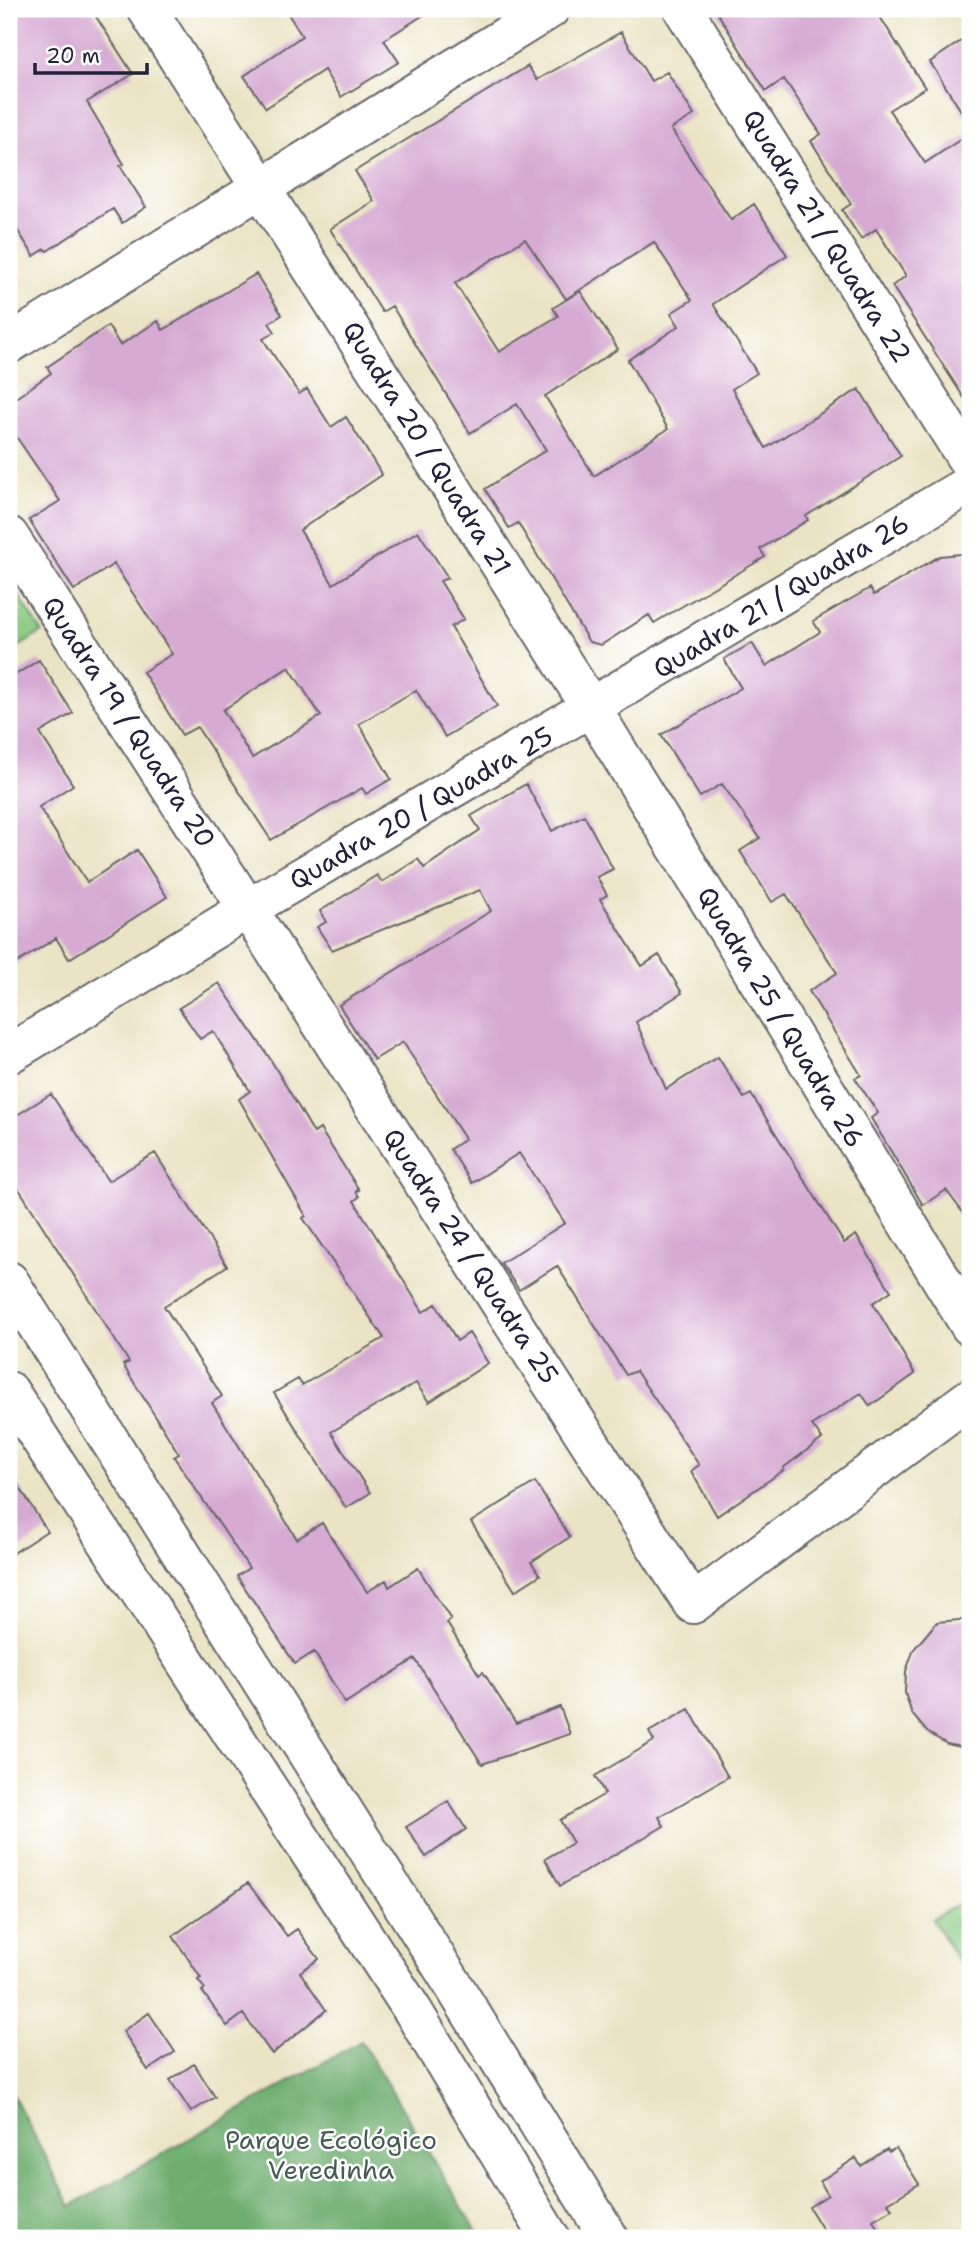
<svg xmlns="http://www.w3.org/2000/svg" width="979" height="2247" viewBox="0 0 979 2247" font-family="'Shantell Sans',sans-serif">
	<rect width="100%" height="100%" fill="#fff"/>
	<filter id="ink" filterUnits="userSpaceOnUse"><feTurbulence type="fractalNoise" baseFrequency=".0143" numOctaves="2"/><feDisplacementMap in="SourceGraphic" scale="14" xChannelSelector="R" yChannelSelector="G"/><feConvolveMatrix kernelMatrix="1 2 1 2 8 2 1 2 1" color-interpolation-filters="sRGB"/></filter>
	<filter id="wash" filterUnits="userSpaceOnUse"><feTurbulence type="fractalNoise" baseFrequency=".00686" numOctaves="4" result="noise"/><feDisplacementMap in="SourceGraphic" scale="28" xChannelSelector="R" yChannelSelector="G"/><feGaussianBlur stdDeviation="1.57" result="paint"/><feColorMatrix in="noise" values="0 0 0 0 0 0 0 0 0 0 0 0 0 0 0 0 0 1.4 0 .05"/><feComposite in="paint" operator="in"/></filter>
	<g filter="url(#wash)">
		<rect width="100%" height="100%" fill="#eae4c4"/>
		<path fill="#8aca82" stroke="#56765e" stroke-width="2" d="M 9,580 L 42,632 L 9,653 Z
			M 970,1898 L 970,1980 L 932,1919 Z"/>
		<path fill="#6fae70" stroke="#486856" stroke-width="2" d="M 361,2041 L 481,2238 L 9,2238 L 9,2087 L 71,2206 Z"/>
		<g id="blocks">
			<path fill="#d6aad3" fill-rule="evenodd" d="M 9,9 L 91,9 L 133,74 L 87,102 L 124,164 L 120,166 L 146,207 L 122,223 L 113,209 L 47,251 L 45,249 L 34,256 L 9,217 Z
				M 285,9 L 433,9 L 384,40 L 399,62 L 341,97 L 324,70 L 266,108 L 244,76 L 302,36 Z
				M 715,9 L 875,9 L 925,88 L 889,110 L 925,163 L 970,133 L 970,407 L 892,286 L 906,276 L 876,229 L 861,239 L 842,210 L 851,204 L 811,141 L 821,134 L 784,79 L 766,91 Z
				M 621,32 L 651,81 L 667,72 L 694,115 L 671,129 L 731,220 L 754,204 L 787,255 L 713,304 L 757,373 L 732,389 L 766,448 L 859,389 L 901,456 L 806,516 L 808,520 L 760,549 L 765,557 L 654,623 L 649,615 L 601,645 L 589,642 L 518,523 L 509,528 L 485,489 L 546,450 L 517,404 L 470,433 L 392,306 L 382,312 L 330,229 L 374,201 L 355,171 L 528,66 L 537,80 ZM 525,239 L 566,299 L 654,242 L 692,300 L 671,313 L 679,326 L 628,360 L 668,429 L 594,476 L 545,396 L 618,349 L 580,291 L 553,308 L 558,316 L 499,352 L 455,283 Z
				M 970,35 L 970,125 L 930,62 Z
				M 256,274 L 282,315 L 269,323 L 275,332 L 263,339 L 299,394 L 307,389 L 331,427 L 346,417 L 382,475 L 300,530 L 333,584 L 418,531 L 448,578 L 440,581 L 464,619 L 451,627 L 497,706 L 445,737 L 416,690 L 359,724 L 391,779 L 366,794 L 362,788 L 271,840 L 197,727 L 182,735 L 143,672 L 172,654 L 114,564 L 74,590 L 29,520 L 60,501 L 9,426 L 9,403 L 51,373 L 47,367 L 108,326 L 120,345 L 158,321 L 163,330 ZM 289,667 L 321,716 L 252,758 L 223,710 Z
				M 970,553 L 970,1222 L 946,1190 L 923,1205 L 871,1118 L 878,1113 L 855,1078 L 861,1075 L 809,991 L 837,973 L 786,894 L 772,902 L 740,851 L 760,838 L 722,784 L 700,797 L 661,735 L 741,688 L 724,659 L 752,643 L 766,666 L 820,632 L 813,621 L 870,588 L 874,595 L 940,556 Z
				M 39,660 L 73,713 L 40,733 L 73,785 L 39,807 L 87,882 L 137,850 L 167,897 L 69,959 L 56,938 L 9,968 L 9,679 Z
				M 526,784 L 552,831 L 584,815 L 613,869 L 597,877 L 607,895 L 600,899 L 642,966 L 659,955 L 682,993 L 636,1022 L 666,1089 L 718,1057 L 744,1098 L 751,1094 L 844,1243 L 856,1235 L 891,1291 L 873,1303 L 915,1374 L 870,1406 L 861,1393 L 812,1425 L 822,1439 L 783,1468 L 784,1470 L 717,1516 L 691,1471 L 699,1465 L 636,1371 L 626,1375 L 557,1266 L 519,1290 L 501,1263 L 565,1223 L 519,1153 L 472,1183 L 450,1149 L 465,1139 L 403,1042 L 374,1060 L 339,1005 L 491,911 L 480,890 L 332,950 L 317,927 L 326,922 L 320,911 L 377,875 L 382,882 L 418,859 L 424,868 L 480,830 L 471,816 Z
				M 219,983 L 269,1057 L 314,1133 L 320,1129 L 359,1190 L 356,1191 L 359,1197 L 354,1201 L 423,1312 L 436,1304 L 457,1341 L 469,1333 L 488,1363 L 429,1402 L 416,1383 L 331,1432 L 370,1493 L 346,1508 L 274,1393 L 298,1379 L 302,1385 L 384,1338 L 303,1218 L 306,1216 L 239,1099 L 250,1091 L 213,1031 L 200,1039 L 179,1008 Z
				M 51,1094 L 108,1181 L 155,1153 L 227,1266 L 164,1306 L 222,1396 L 212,1403 L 297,1539 L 322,1523 L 367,1592 L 386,1580 L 389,1587 L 418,1568 L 451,1620 L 447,1623 L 479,1675 L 483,1672 L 516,1723 L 560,1707 L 570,1734 L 482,1764 L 415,1659 L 345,1703 L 314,1652 L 295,1664 L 237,1576 L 249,1568 L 174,1457 L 179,1454 L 123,1365 L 129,1362 L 19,1189 L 9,1195 L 9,1120 Z
				M 9,1470 L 47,1531 L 9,1556 Z
				M 535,1482 L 570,1537 L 531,1562 L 540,1575 L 515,1591 L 471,1522 Z
				M 970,1619 L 970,1749 L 947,1744 L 927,1732 L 912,1714 L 905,1693 L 906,1671 L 914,1649 L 937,1622 Z
				M 689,1709 L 728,1777 L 659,1817 L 664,1826 L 560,1886 L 545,1859 L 573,1843 L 560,1820 L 605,1794 L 595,1776 L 654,1741 L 649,1732 Z
				M 448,1801 L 466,1829 L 426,1857 L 406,1827 Z
				M 248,1883 L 287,1936 L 297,1929 L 319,1959 L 300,1972 L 326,2010 L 272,2054 L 243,2014 L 227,2026 L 202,1991 L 205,1989 L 198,1980 L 201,1978 L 173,1936 Z
				M 149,2013 L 175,2052 L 148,2070 L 123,2031 Z
				M 194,2064 L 215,2097 L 191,2112 L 170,2080 Z
				M 896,2148 L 919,2184 L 888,2203 L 892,2209 L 873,2220 L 883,2238 L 828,2238 L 809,2207 L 828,2195 L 820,2181 L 856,2158 L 861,2166 L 887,2149 L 889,2152 Z"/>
		</g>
	</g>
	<g filter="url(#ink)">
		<use href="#blocks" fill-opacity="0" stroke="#68666b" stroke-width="2"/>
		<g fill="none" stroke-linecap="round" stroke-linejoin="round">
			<defs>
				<path id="minor" d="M 147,9 L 592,709 L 970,1326
					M 683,9 L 970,464
					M 9,344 L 550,9
					M 9,536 L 693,1604 L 970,1398
					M 9,1054 L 249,908 L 970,484
					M 9,1281 L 454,1986 L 609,2238
					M 9,1391 L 413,2011 L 550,2238"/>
			</defs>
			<use href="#minor" stroke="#68666b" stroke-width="42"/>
			<use href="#minor" stroke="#fff" stroke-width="38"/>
		</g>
	</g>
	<g text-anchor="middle" stroke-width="5" stroke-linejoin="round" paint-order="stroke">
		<g font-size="26" fill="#22223b" stroke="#fff">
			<text transform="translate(827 236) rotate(58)" y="9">Quadra 21 / Quadra 22</text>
			<text transform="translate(427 448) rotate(58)" y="9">Quadra 20 / Quadra 21</text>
			<text transform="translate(781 596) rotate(-31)" y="9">Quadra 21 / Quadra 26</text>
			<text transform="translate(129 722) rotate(57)" y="9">Quadra 19 / Quadra 20</text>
			<text transform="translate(421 808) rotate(-30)" y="9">Quadra 20 / Quadra 25</text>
			<text transform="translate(781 1017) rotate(59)" y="9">Quadra 25 / Quadra 26</text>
			<text transform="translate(471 1256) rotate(57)" y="9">Quadra 24 / Quadra 25</text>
		</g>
		<g font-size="26" fill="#465d54" stroke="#fff">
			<text x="331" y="2149">Parque Ecológico<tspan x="331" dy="30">Veredinha</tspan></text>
		</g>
	</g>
	<rect width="979" height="2247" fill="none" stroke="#fff" stroke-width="35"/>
	<path d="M35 63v10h112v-10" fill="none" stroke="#22223b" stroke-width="3.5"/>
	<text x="46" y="63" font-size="21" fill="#22223b" stroke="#ffffff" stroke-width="5" paint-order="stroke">20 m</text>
</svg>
